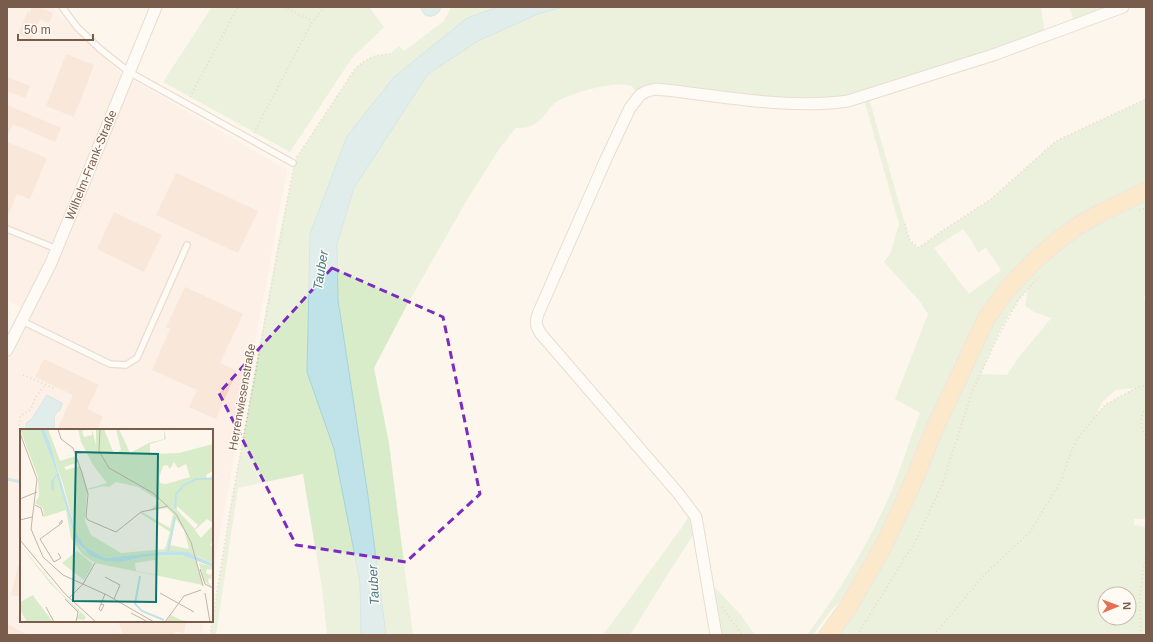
<svg xmlns="http://www.w3.org/2000/svg" width="1153" height="642" viewBox="0 0 1153 642" font-family="Helvetica,sans-serif">
	<rect width="100%" height="100%" fill="#fdf6ec"/>
	<path fill="#fde8e0" d="M 7,7 L 52,7 L 118,71 L 287,170 L 212,576 L 212,430 L 21,430 L 21,621 L 204,621 L 201,635 L 7,635 L 7,336 L 21,308 L 7,300 Z"/>
	<path fill="#d8ecc9" fill-rule="evenodd" d="M 212,7 L 369,7 L 384,27 L 352,58 L 290,152 L 163,82 Z
		M 451,7 L 498,7 L 467,18 L 347,136 L 310,234 L 307,372 L 334,449 L 360,582 L 361,635 L 327,635 L 322,588 L 303,474 L 238,488 L 216,635 L 210,635 L 231,505 L 278,243 L 293,172 L 293,163 L 355,69 C 367,58 373,55 390,54 L 399,46 L 404,51 L 444,21 Z
		M 563,7 L 1041,7 L 1045,35 L 868,95 L 910,241 L 919,248 L 939,233 L 991,199 L 1056,141 L 1146,99 L 1146,295 L 1144,297 L 1146,302 L 1146,518 L 1142,519 L 1134,519 L 1134,525 L 1146,527 L 1146,635 L 828,635 L 848,596 L 832,609 L 813,635 L 807,635 C 840,590 870,542 892,490 C 902,465 910,438 920,413 L 895,399 L 928,314 L 921,303 L 884,262 L 890,254 L 899,224 L 863,96 L 828,104 L 675,91 L 640,95 C 637,93 634,88 631,86 C 617,80 571,93 558,101 C 548,107 543,121 531,126 C 527,128 521,128 516,128 L 499,149 L 467,200 L 407,305 L 374,368 L 389,443 L 413,635 L 386,635 L 368,496 L 338,300 L 337,244 L 354,188 L 428,74 L 478,41 L 538,14 ZM 963,229 L 970,238 L 978,253 L 986,248 L 1001,270 L 969,294 L 934,248 ZM 1028,289 L 1025,306 L 1034,312 L 1051,318 L 1018,358 L 1007,375 L 981,374 C 994,345 1006,313 1028,289 ZM 1135,388 L 1105,405 L 1096,415 L 1103,401 L 1116,390 ZM 1105,594 L 1129,594 L 1129,618 L 1105,618 Z
		M 1069,7 L 1123,7 L 1075,24 Z
		M 691,509 L 698,528 L 678,558 L 630,635 L 603,635 L 685,523 Z
		M 707,579 L 741,615 L 755,635 L 716,635 Z"/>
	<path fill="#bfe3e8" stroke="#a5d3da" d="M 420,7 L 441,7 C 439,15 432,18 425,15 Z
		M 498,7 L 563,7 L 538,14 L 478,41 L 428,74 L 354,188 L 337,244 L 338,300 L 368,496 L 386,635 L 361,635 L 360,582 L 334,449 L 307,372 L 310,234 L 347,136 L 394,77 L 467,18 Z
		M 47,395 L 62,403 L 60,410 C 50,415 57,422 53,430 L 26,430 L 26,423 L 32,419 Z"/>
	<g fill="none" stroke-linecap="round" stroke-linejoin="round">
		<path stroke="#a5d3da" stroke-width="3" d="M 7,479 L 21,482"/>
	</g>
	<path fill="#f3d5c3" d="M 32,7 L 38,7 L 53,13 L 49,23 L 40,19 L 31,40 L 18,34 L 28,11 L 30,12 Z
		M 66,54 L 94,65 L 74,117 L 46,106 Z
		M 7,77 L 30,86 L 25,98 L 7,91 Z
		M 7,105 L 61,128 L 55,142 L 13,124 L 7,137 Z
		M 7,142 L 47,158 L 30,199 L 17,194 L 7,218 Z
		M 176,173 L 258,211 L 238,253 L 156,215 Z
		M 114,212 L 162,235 L 144,272 L 97,249 Z
		M 185,287 L 243,314 L 220,363 L 237,371 L 216,419 L 189,407 L 197,390 L 152,370 L 170,329 L 166,327 Z
		M 44,359 L 99,385 L 87,409 L 103,417 L 97,430 L 57,430 L 73,395 L 35,377 Z
		M 18,566 L 21,566 L 21,597 L 11,595 Z
		M 118,621 L 186,621 L 184,633 L 175,631 L 174,635 L 123,635 Z
		M 7,624 L 28,635 L 7,635 Z"/>
	<g fill="none" stroke-linecap="round" stroke-linejoin="round">
		<defs>
			<path id="lane" d="M 62,7 L 77,27 L 100,49 L 129,72 L 293,163
				M 7,229 L 57,249
				M 22,321 L 110,364 L 126,365 L 137,358 L 187,245"/>
			<path id="street" d="M 7,350 L 51,263 L 156,7
				M 716,635 L 696,517 L 678,493 L 541,334 C 536,327 535,322 538,314 L 606,159 L 630,108 L 640,95 L 647,91 L 656,89 C 718,95 786,110 848,101 L 996,54 L 1123,7"/>
			<path id="primary" d="M 828,635 L 849,606 L 885,543 L 914,480 L 934,430 L 986,319 L 1008,288 L 1035,260 L 1056,242 L 1076,227 L 1102,212 L 1146,191"/>
		</defs>
		<use href="#lane" stroke="#d1beb0" stroke-width="8"/>
		<use href="#street" stroke="#d1beb0" stroke-width="13"/>
		<use href="#primary" stroke="#dad1cd" stroke-width="19"/>
		<path stroke="#d9b8a5" stroke-width="2" stroke-dasharray="1 3" stroke-linecap="butt" d="M 284,7 L 312,21
			M 190,97 L 238,7
			M 254,133 L 312,22 L 325,7
			M 297,157 L 355,69 C 367,58 373,55 390,54
			M 1139,210 L 1146,208
			M 905,224 L 910,241 L 919,248 L 939,233 L 991,199 L 1056,141 L 1146,99
			M 23,375 L 56,389
			M 1146,408 C 1138,418 1142,429 1146,440
			M 21,433 L 19,429 L 20,416 L 31,409 L 35,398 L 45,385
			M 722,607 L 742,635
			M 210,635 L 231,505 L 293,170
			M 857,635 L 915,542 L 942,485 L 973,389 L 999,335 L 1018,300 L 1039,277
			M 934,635 L 983,576 L 1030,532 L 1062,479 L 1068,460 L 1077,439 L 1105,405 L 1136,388 L 1146,385
			M 1141,635 L 1140,593 L 1146,553"/>
		<use href="#lane" stroke="#fff" stroke-width="5.5"/>
		<use href="#street" stroke="#fff" stroke-width="11"/>
		<use href="#primary" stroke="#fbd9a5" stroke-width="17"/>
	</g>
	<path d="M0 0H1153V642H0ZM 332,268 L 443,317 L 480,494 L 406,562 L 296,545 L 219,393 Z" fill="#fdf6ec" fill-opacity=".55" fill-rule="evenodd"/>
	<path fill="none" stroke="#7b2cbf" stroke-width="3" stroke-dasharray="8 5" stroke-linejoin="round" d="M 332,268 L 443,317 L 480,494 L 406,562 L 296,545 L 219,393 Z"/>
	<g text-anchor="middle" stroke-width="3" stroke-linejoin="round" paint-order="stroke">
		<g font-size="12" fill="#7a5c4d" stroke="#fffaf3">
			<text transform="translate(91 165) rotate(-68)" y="4">Wilhelm-Frank-Straße</text>
			<text transform="translate(242 397) rotate(-80)" y="4">Herrenwiesenstraße</text>
		</g>
		<g font-size="13" font-style="italic" fill="#437c86" stroke="#fffaf3">
			<text transform="translate(320 270) rotate(-81)" y="5">Tauber</text>
			<text transform="translate(373 585) rotate(-93)" y="5">Tauber</text>
		</g>
	</g>
	<g transform="translate(20 429)">
		<rect width="193" height="193" fill="#fdf6ec"/>
		<path d="M 0,0 L 20,0 L 37,44 L 31,50 L 34,61 L 34,50 L 37,46 L 56,112 L 64,121 L 84,132 L 101,133 L 129,127 L 165,126 L 176,132 L 183,156 L 75,134 L 63,126 L 51,109 L 46,81 L 24,88 L 23,79 L 15,74 L 19,67 L 18,48 ZM 135,131 L 137,146 L 116,142 L 115,134 ZM 24,0 L 28,0 L 40,32 L 56,27 L 59,33 L 44,38 L 46,41 L 60,37 L 67,60 L 87,54 L 73,36 L 61,13 L 58,0 L 68,0 L 62,2 L 64,8 L 72,6 L 72,0 L 76,16 L 76,0 L 84,0 L 94,25 L 101,21 L 96,0 L 99,0 L 110,24 L 129,14 L 144,10 L 144,0 L 146,10 L 130,15 L 130,25 L 159,24 L 193,15 L 193,42 L 186,46 L 187,49 L 193,47 L 193,94 L 187,90 L 175,101 L 181,109 L 193,96 L 193,112 L 190,116 L 193,118 L 193,135 L 177,127 L 148,122 L 85,129 L 63,117 L 56,103 L 43,55 ZM 154,33 L 158,39 L 166,35 L 170,48 L 146,55 L 140,54 L 139,49 L 143,37 L 147,36 L 150,40 ZM 96,53 L 118,58 L 140,72 L 129,82 L 147,79 L 153,85 L 150,99 L 122,83 L 120,84 L 150,103 L 145,120 L 101,124 L 71,106 L 65,92 L 67,61 L 84,57 L 89,58 ZM 157,77 L 178,96 L 175,100 L 157,81 ZM 156,90 L 164,101 L 169,120 L 150,116 ZM 0,116 L 38,161 L 66,188 L 64,191 L 56,190 L 60,184 L 30,154 ZM 57,122 L 73,135 L 64,151 L 42,134 ZM 179,134 L 193,138 L 193,141 L 187,140 L 186,144 L 190,146 L 193,143 L 191,148 L 193,150 L 189,149 L 188,153 L 193,159 L 184,152 ZM 13,166 L 14,168 L 33,193 L 7,193 L 0,181 L 0,173 ZM 151,186 L 161,191 L 172,193 L 146,193 Z" fill="#d8ecc9" fill-rule="evenodd"/>
		<path d="M 20,0 L 24,0 L 30,15 L 56,103 L 64,117 L 85,129 L 148,122 L 167,123 L 193,135 L 193,138 L 162,126 L 129,127 L 101,133 L 84,132 L 71,127 L 56,112 L 37,47 L 34,50 L 34,62 L 31,60 L 31,51 L 37,44 Z" fill="#bfe3e8"/>
		<path fill="none" stroke="#bfe3e8" stroke-width="2" d="M 155,80 L 156,65 L 164,56 L 176,50 L 193,50M 148,123 L 155,88M 120,147 L 115,175 L 122,182 L 144,191"/>
		<path fill="none" stroke="#c5b3a7" stroke-width="1" d="M 38,0 L 41,10 L 53,19 L 62,44 L 68,65 L 66,88 L 68,91 L 96,103 L 121,83 L 148,77M 80,0 L 79,22 L 89,39 L 133,64 L 156,85 L 171,113 L 183,157M 0,4 L 17,50 L 11,100 L 23,128 L 43,146 L 87,166 L 134,193M 0,70 L 17,63M 15,76 L 21,79 L 23,87M 0,91 L 12,88M 0,111 L 45,165 L 76,193M 38,124 L 41,129 L 34,133 L 20,110 L 42,94 L 42,91 L 39,95M 180,140 L 185,155 L 193,159M 85,148 L 100,156 L 94,170M 140,164 L 174,183M 185,164 L 190,193M 49,169 L 63,155 L 75,134M 45,170 L 58,183 L 56,193M 81,175 L 84,176 L 81,182 L 79,180 L 85,165M 26,178 L 34,193M 111,184 L 128,193M 145,193 L 164,167 L 181,161"/>
		<path fill="#0f766e" fill-opacity="0.15" stroke="#0f766e" stroke-width="2" d="M 56,23 L 138,25 L 136,173 L 53,172 Z"/>
		<rect width="193" height="193" fill="none" stroke="#7a5c4d" stroke-width="2"/>
	</g>
	<rect width="1153" height="642" fill="none" stroke="#7a5c4d" stroke-width="16"/>
	<g transform="translate(1117 606) rotate(89)"><circle r="19" fill="#fffaf3" stroke="#cabbb1"/>
	<path d="M0-3L7 15L0 10L-7 15Z" fill="#e76f51"/>
	<text y="-6" font-size="11" font-weight="bold" text-anchor="middle" fill="#7a5c4d">N</text>
	</g>
	<path d="M18 34v6h75v-6" fill="none" stroke="#7a5c4d" stroke-width="2"/>
	<text x="24" y="34" font-size="12" fill="#7a5c4d" stroke="#fffaf3" stroke-width="3" paint-order="stroke">50 m</text>
</svg>
